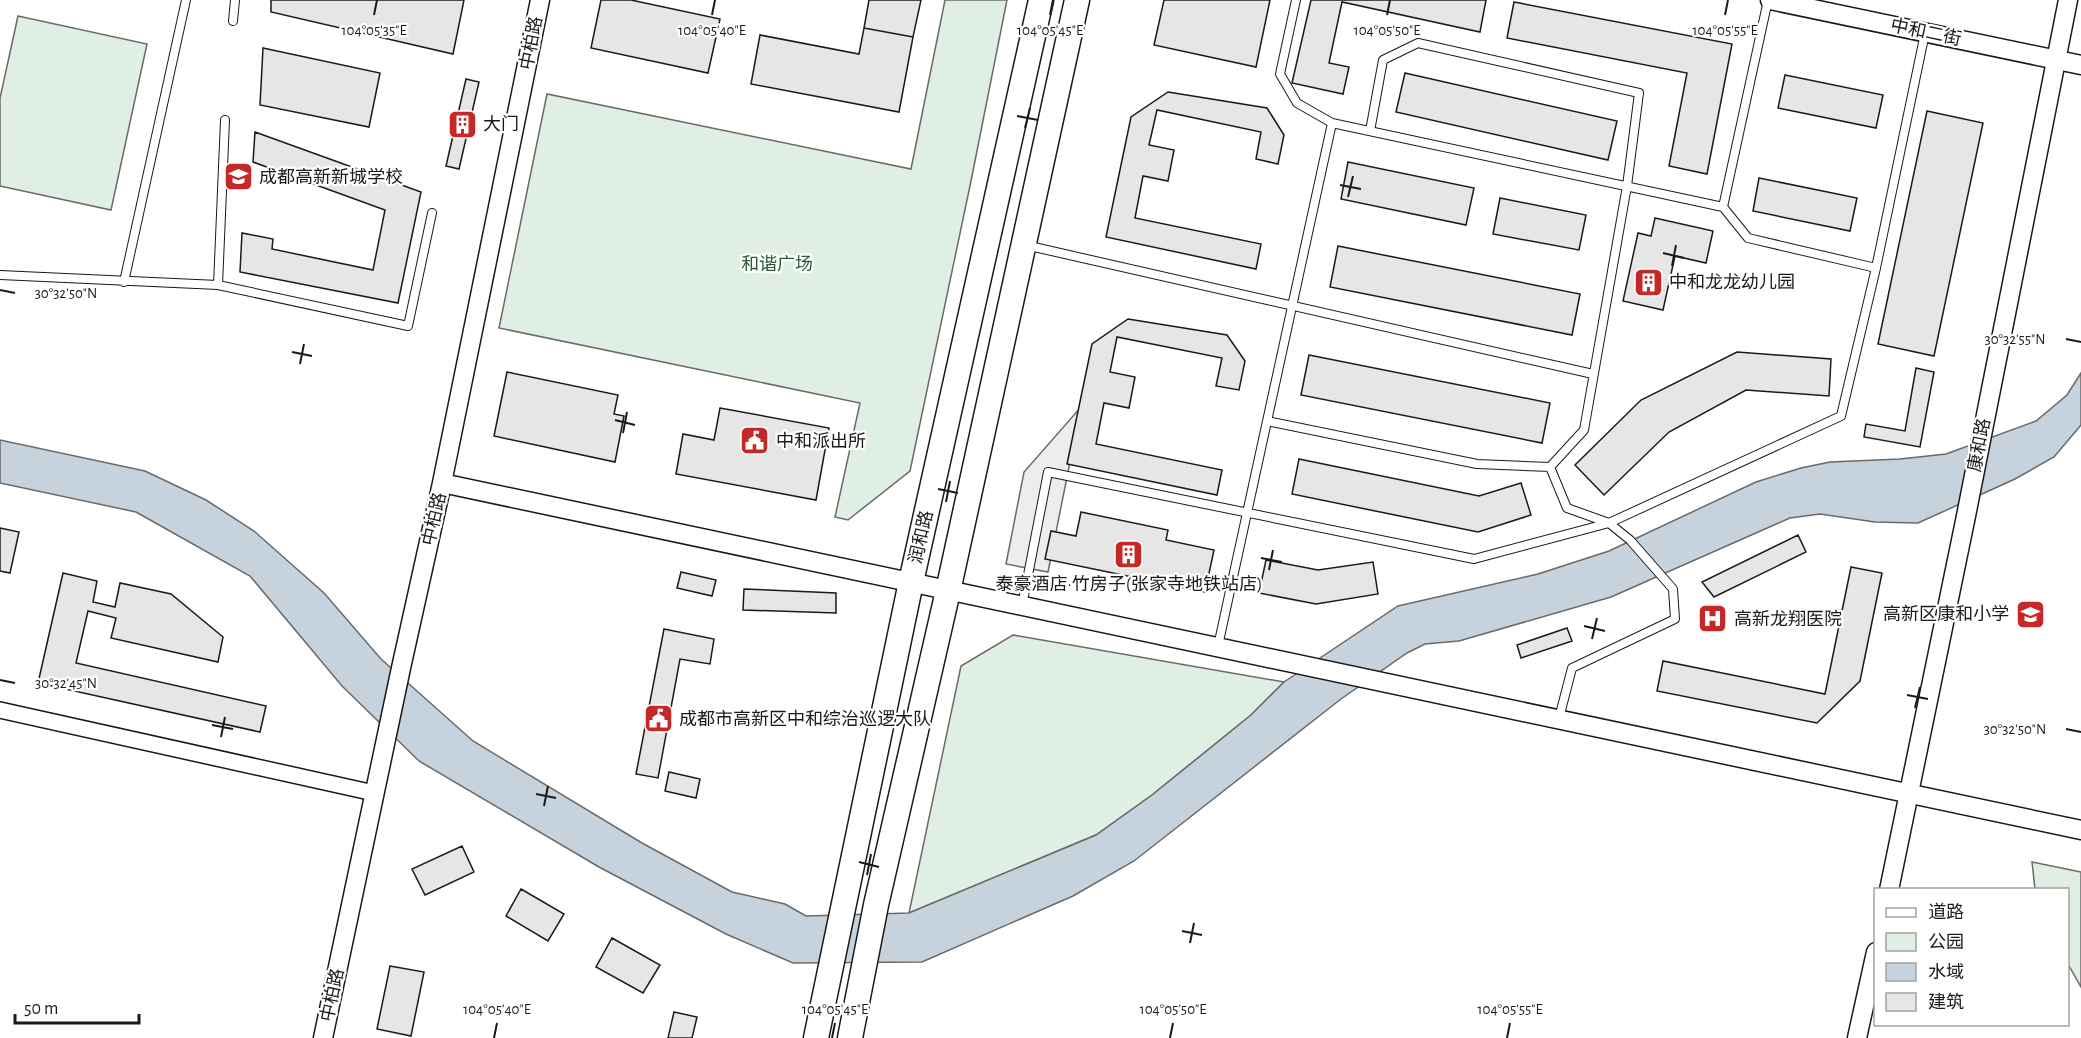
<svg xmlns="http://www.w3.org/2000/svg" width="2081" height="1038" viewBox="0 0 2081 1038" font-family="'Alegreya Sans','Noto Sans SC',sans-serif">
	<rect width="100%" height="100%" fill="#fff"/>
	<path fill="#e0efe3" stroke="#6a6a6a" stroke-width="1.5" d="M 945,0 L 1007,0 L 971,181 L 910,471 L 848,520 L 835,517 L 860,403 L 499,328 L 547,94 L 911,169 Z
		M 18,16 L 147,44 L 111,210 L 0,186 L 0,98 Z
		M 1013,635 L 1284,682 L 1251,715 L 1152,795 L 1096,835 L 909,913 L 961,666 Z
		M 2032,862 L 2081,872 L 2081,987 L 2068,964 L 2068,890 L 2035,889 Z"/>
	<path fill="#ededed" stroke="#6a6a6a" stroke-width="1.5" d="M 1081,407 L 1048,572 L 1006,564 L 1024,472 Z"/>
	<path fill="#c6d2dc" stroke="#6a6a6a" stroke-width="1.5" d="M 2081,373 L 2081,425 L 2054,457 L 2015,479 L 1918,523 L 1875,522 L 1820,514 L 1790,518 L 1611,597 L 1459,641 L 1425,644 L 1407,653 L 1341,699 L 1134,861 L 1073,896 L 922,962 L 793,963 L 726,934 L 599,867 L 419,761 L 342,686 L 250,576 L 136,512 L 0,483 L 0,440 L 145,471 L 206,500 L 254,531 L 324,593 L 381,659 L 473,741 L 642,843 L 732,892 L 785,904 L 806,916 L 909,913 L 1096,835 L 1152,795 L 1251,715 L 1284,682 L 1398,606 L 1538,574 L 1609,551 L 1756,482 L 1801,468 L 1830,462 L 1900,459 L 1946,454 L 2036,421 L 2067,395 Z"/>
	<path fill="#e6e6e6" stroke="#1a1a1a" stroke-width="1.5" d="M 271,0 L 464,0 L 453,54 L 271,12 Z
		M 601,0 L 631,0 L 720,19 L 708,73 L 591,48 Z
		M 869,0 L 921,0 L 913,37 L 864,28 Z
		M 1164,0 L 1270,0 L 1256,67 L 1154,45 Z
		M 1311,0 L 1486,0 L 1480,32 L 1342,2 L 1329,63 L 1349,67 L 1343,94 L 1292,83 Z
		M 1514,2 L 1732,44 L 1707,174 L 1669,166 L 1687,73 L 1507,38 Z
		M 864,28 L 913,37 L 899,112 L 751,84 L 760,35 L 859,54 Z
		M 263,48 L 380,73 L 369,127 L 260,105 Z
		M 1405,73 L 1617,121 L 1608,160 L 1396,112 Z
		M 1785,75 L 1883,95 L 1876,128 L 1778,108 Z
		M 466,79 L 479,82 L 459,169 L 446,166 Z
		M 1168,92 L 1267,108 L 1284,135 L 1278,164 L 1256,159 L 1261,132 L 1157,110 L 1149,145 L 1174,150 L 1168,181 L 1143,176 L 1135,218 L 1261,244 L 1256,269 L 1106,237 L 1131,117 Z
		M 1927,111 L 1983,123 L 1934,356 L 1878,344 Z
		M 255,132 L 421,192 L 398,303 L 240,272 L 242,233 L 273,239 L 272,249 L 373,270 L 385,210 L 253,162 Z
		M 1348,162 L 1474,188 L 1466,225 L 1341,199 Z
		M 1759,178 L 1857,198 L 1850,231 L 1753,211 Z
		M 1500,198 L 1586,215 L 1579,250 L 1493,234 Z
		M 1655,218 L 1713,231 L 1706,263 L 1675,256 L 1663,310 L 1623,301 L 1638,233 L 1651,236 Z
		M 1338,246 L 1580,294 L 1572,335 L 1330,287 Z
		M 1128,319 L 1227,335 L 1245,361 L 1239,390 L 1216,386 L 1222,358 L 1117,337 L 1110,372 L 1135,377 L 1129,408 L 1104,403 L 1096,444 L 1222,470 L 1217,495 L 1067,464 L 1092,344 Z
		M 1737,352 L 1831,359 L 1829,396 L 1746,390 L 1669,432 L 1604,495 L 1575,465 L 1641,400 Z
		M 1309,355 L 1550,403 L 1542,443 L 1301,395 Z
		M 1916,368 L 1934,372 L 1920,447 L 1864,437 L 1866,424 L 1905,431 Z
		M 507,372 L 618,395 L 614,414 L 624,416 L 615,462 L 494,436 Z
		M 720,408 L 829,428 L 816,500 L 676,474 L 683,434 L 714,440 Z
		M 1299,459 L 1479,496 L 1521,483 L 1531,515 L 1478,532 L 1292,494 Z
		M 1081,512 L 1168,530 L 1166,540 L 1214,550 L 1205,592 L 1045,559 L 1051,531 L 1076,536 Z
		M 0,528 L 19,532 L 10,573 L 0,571 Z
		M 1798,535 L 1806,552 L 1714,597 L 1702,582 Z
		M 1266,560 L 1318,570 L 1373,562 L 1378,594 L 1316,604 L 1259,593 Z
		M 1851,567 L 1882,573 L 1860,681 L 1817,723 L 1657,691 L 1663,661 L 1825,694 Z
		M 681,572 L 716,580 L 712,596 L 677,588 Z
		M 63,573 L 97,581 L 93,602 L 115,607 L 120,583 L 171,594 L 223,637 L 218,662 L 111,638 L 116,618 L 88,611 L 76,663 L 266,706 L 260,732 L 38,683 Z
		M 744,589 L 836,593 L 836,613 L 743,610 Z
		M 1567,628 L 1572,641 L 1521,658 L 1517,645 Z
		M 664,629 L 714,639 L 710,664 L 680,659 L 658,778 L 636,774 Z
		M 669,772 L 700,779 L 696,798 L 665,791 Z
		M 462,846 L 474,872 L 425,895 L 412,869 Z
		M 521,889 L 564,914 L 548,941 L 506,916 Z
		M 612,938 L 660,965 L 643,993 L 596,967 Z
		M 390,966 L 424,972 L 411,1036 L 377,1029 Z
		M 674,1012 L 697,1017 L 692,1038 L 668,1038 Z"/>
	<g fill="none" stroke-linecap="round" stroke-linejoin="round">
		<defs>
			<path id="service" d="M 1296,0 L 1280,74 L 1297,103 L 1332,123 L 1723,207 L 1748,238 L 1876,268
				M 233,21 L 235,0
				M 1723,207 L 1768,0
				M 1025,245 L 1593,374
				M 0,275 L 218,285 L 408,326 L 432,213
				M 124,282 L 186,0
				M 218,285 L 225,120
				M 1267,421 L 1477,464 L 1550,467 L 1584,430 L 1627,186 L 1639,93 L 1418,43 L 1383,60 L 1370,131
				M 1550,467 L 1567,508 L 1609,523 L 1630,540 L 1673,589 L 1675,619 L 1572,668 L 1559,718
				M 1022,606 L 1048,472 L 1474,559 L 1609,523 L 1841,416 L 1876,268 L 1925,33
				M 1218,646 L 1332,123"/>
			<path id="minor" d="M 0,710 L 374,793"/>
			<path id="tertiary" d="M 1770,0 L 2081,65
				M 442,483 L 2081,830
				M 1889,890 L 1966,516 L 2068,0
				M 323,1038 L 401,668 L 442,483 L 540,0
				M 1857,1038 L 1876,952"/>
			<path id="primary" d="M 816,1038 L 911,582 L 1041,0
				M 850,1038 L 876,905 L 948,591 L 1077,0"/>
		</defs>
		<use href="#service" stroke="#1a1a1a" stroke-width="10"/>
		<use href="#minor" stroke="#1a1a1a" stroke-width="18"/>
		<use href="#tertiary" stroke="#1a1a1a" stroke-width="21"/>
		<use href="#primary" stroke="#1a1a1a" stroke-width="27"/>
		<use href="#service" stroke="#fff" stroke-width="8"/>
		<use href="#minor" stroke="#fff" stroke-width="15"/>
		<use href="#tertiary" stroke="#fff" stroke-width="18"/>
		<use href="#primary" stroke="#fff" stroke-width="24"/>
	</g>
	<path fill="none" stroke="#1a1a1a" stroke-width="2" d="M 374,15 L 377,0M 712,15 L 715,0M 1050,15 L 1053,0M 1387,15 L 1390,0M 1725,15 L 1728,0M 1017,116 L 1038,120M 1025,128 L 1030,108M 1340,185 L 1361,189M 1348,197 L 1353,176M 1663,253 L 1684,258M 1672,266 L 1676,245M 0,290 L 15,293M 2066,339 L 2081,342M 292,352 L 312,356M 300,364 L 304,344M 615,420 L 635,425M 623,433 L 627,412M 938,489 L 958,493M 946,502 L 950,481M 1261,558 L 1282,562M 1269,570 L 1273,550M 1584,626 L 1605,631M 1592,639 L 1597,618M 0,680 L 15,683M 1907,695 L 1928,699M 1915,708 L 1920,687M 212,725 L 233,729M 2066,729 L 2081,732M 221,737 L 225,717M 536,794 L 556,798M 544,806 L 548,786M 859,862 L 879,867M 867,875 L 871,854M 1182,931 L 1202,935M 1190,943 L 1194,923M 494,1038 L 497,1023M 832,1038 L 835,1023M 1170,1038 L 1173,1023M 1507,1038 L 1510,1023"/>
	<defs>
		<symbol id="building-square" viewBox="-11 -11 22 22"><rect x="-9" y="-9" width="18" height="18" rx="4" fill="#c62828" stroke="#fff"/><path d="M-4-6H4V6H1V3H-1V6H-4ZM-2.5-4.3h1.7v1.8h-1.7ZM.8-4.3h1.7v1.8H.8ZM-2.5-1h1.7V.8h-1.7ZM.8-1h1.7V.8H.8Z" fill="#fff"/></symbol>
		<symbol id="school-square" viewBox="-11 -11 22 22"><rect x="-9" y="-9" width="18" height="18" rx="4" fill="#c62828" stroke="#fff"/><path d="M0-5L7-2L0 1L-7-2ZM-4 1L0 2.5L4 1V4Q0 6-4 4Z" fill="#fff"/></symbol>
		<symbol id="civic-square" viewBox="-11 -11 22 22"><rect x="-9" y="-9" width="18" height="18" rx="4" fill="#c62828" stroke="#fff"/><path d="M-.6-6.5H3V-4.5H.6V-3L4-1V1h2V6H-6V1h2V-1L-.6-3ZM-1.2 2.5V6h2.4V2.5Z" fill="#fff"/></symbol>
		<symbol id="hospital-square" viewBox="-11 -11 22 22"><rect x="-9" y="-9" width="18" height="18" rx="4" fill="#c62828" stroke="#fff"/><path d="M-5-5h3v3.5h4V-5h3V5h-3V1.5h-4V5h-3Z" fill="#fff"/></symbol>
	</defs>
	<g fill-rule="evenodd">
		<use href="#building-square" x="446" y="108" width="33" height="33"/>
		<use href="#school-square" x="222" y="160" width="33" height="33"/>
		<use href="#building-square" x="1632" y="266" width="33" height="33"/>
		<use href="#civic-square" x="738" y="424" width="33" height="33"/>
		<use href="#building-square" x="1112" y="538" width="33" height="33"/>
		<use href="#school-square" x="2014" y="598" width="33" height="33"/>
		<use href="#hospital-square" x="1696" y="602" width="33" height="33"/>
		<use href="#civic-square" x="642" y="702" width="33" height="33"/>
	</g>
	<g text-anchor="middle" stroke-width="4.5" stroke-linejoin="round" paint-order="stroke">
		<g font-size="18" fill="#1a1a1a" stroke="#fff">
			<text transform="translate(1926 32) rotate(12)" y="6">中和二街</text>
			<text transform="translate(531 43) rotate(-79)" y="6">中柏路</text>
			<text transform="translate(1979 445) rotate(-79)" y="6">康和路</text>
			<text transform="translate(434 519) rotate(-77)" y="6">中柏路</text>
			<text transform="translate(921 537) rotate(-77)" y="6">润和路</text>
			<text transform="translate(332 995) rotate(-78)" y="6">中柏路</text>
		</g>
		<g font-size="18" fill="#1a1a1a" stroke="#fff" text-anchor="start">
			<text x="483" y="130">大门</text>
			<text x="259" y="183">成都高新新城学校</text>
			<text x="1669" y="288">中和龙龙幼儿园</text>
			<text x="776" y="447">中和派出所</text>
			<text x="1129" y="590" text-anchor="middle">泰豪酒店·竹房子(张家寺地铁站店)</text>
			<text x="2009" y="620" text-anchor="end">高新区康和小学</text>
			<text x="1734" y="625">高新龙翔医院</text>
			<text x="679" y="725">成都市高新区中和综治巡逻大队</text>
		</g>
		<g font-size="18" fill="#2b5a34" stroke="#fff">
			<text x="777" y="270">和谐广场</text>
		</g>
	</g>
	<g font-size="15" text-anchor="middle" fill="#1a1a1a" stroke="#fff" stroke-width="4.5" stroke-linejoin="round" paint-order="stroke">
		<text x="374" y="35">104°05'35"E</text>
		<text x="712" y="35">104°05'40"E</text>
		<text x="1050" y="35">104°05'45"E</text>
		<text x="1387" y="35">104°05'50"E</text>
		<text x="1725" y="35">104°05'55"E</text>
		<text x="66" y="298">30°32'50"N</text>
		<text x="2015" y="344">30°32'55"N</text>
		<text x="66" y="688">30°32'45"N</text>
		<text x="2015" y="734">30°32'50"N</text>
		<text x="497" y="1014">104°05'40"E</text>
		<text x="835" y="1014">104°05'45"E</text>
		<text x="1173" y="1014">104°05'50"E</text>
		<text x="1510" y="1014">104°05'55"E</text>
	</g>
	<rect x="1874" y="888" width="195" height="138" fill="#ffffff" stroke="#a3a3a3" stroke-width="1.5"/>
	<rect x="1886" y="908" width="30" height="9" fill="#ffffff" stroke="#a3a3a3" stroke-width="1.5"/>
	<text x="1928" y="918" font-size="18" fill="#1a1a1a">道路</text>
	<rect x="1886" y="933" width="30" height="18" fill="#e0efe3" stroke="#a3a3a3" stroke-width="1.5"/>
	<text x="1928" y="948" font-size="18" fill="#1a1a1a">公园</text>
	<rect x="1886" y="963" width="30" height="18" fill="#c6d2dc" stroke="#a3a3a3" stroke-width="1.5"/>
	<text x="1928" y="978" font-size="18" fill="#1a1a1a">水域</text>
	<rect x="1886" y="993" width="30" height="18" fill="#e6e6e6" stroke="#a3a3a3" stroke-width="1.5"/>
	<text x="1928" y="1008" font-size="18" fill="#1a1a1a">建筑</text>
	<path d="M15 1014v9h124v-9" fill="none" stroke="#1a1a1a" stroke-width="3"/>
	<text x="24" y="1014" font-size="18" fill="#1a1a1a" stroke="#ffffff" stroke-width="4.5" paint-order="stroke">50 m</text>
</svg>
